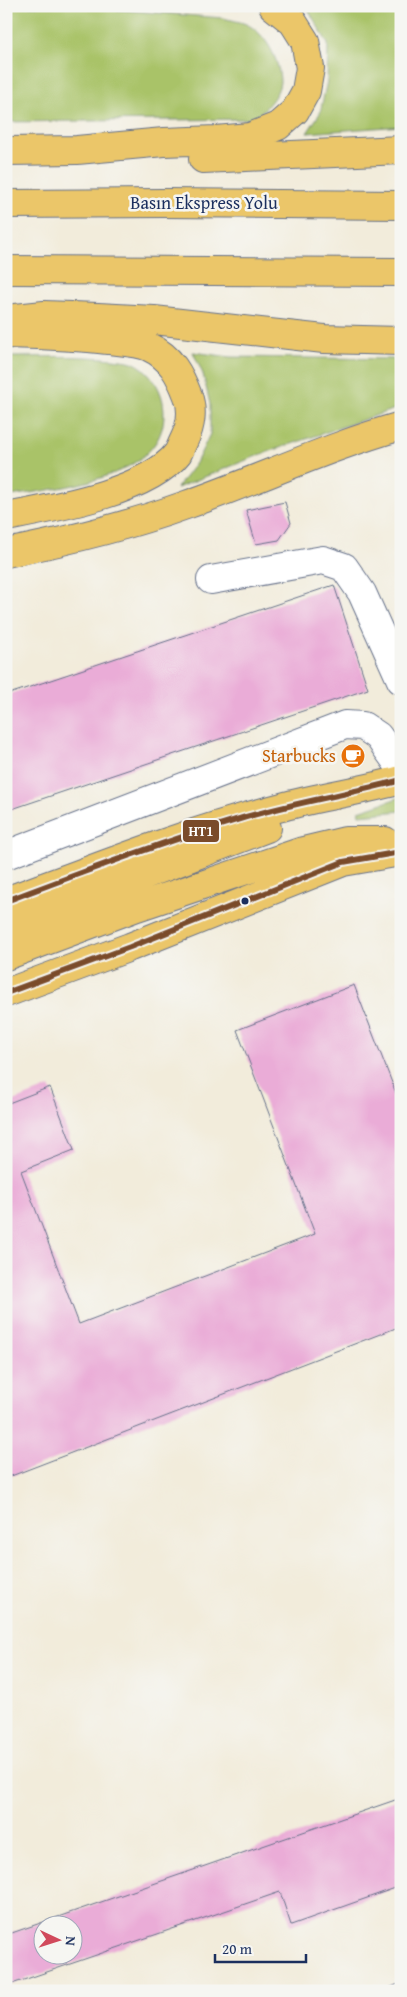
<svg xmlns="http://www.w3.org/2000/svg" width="407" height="1997" viewBox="0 0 407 1997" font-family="'Gentium Book Plus',serif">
	<rect width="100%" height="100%" fill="#f6f6f2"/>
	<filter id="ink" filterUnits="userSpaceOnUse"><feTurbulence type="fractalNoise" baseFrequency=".02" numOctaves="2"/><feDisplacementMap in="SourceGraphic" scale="10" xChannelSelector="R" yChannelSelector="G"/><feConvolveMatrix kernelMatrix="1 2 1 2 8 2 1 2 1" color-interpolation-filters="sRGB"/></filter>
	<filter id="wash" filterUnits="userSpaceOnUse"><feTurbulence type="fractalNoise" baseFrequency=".0096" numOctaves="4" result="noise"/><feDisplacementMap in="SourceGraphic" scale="20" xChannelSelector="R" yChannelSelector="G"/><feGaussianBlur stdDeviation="1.12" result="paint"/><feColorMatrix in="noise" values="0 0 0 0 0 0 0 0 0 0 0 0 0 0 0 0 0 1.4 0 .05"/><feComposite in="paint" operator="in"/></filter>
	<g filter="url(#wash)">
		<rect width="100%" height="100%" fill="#f2ecdb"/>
		<path fill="#a9c368" stroke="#627963" d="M 6,6 L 67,6 L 223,18 C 230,20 239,21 246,24 C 265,32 280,60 280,82 C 279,96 264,110 254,119 L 6,122 Z
			M 306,6 L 374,6 L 401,15 L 401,126 L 307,133 L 320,113 L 327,81 L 328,44 Z
			M 193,352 L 231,357 L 401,359 L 401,407 L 259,455 L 177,488 L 196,463 L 210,434 L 210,404 L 203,374 Z
			M 6,357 C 41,357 78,355 113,359 C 119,360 126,360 132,362 C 148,368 160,386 163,402 C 176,480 59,487 6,497 Z
			M 401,797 L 401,811 L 360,815 L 359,811 Z"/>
		<g id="blocks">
			<path fill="#eaacd7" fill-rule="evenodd" d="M 285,502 L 291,523 L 279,540 L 256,544 L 246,510 Z
				M 334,585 L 368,689 L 6,811 L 6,695 Z
				M 354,985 L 401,1106 L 401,1326 L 6,1478 L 6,1104 L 50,1087 L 74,1150 L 21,1171 L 79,1324 L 315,1234 L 237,1030 Z
				M 401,1798 L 401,1886 L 291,1925 L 280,1892 L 6,1986 L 6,1935 ZM 42,1924 L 72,1924 L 72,1954 L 42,1954 Z
				M 401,1983 L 401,1991 L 381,1991 Z"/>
		</g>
	</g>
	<g filter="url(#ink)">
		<use href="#blocks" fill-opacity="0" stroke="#66718a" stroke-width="1"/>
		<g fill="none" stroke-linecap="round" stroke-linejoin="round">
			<defs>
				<path id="minor" d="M 211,580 L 323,560 L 344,567 L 362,593 L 401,680
					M 6,855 L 345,725 L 363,726 L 378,736 L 401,768"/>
				<path id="major" d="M 6,901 C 98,867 188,831 282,807 C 321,796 362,791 401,780
					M 6,928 L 267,828
					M 6,956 L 137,907 L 303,851 L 345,841 L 385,841
					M 6,993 L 130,947 L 343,862 L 401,852"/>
				<path id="highway" d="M 6,151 L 77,150 L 164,142 L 216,140 L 250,137 L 278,126 L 295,111 L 306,91 L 310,68 L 305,41 L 293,22 L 273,6
					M 203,159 L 401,150
					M 6,204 L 164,203 L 401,205
					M 6,270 L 401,272
					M 6,319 L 44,315 L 98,317 L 154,320 L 324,339 L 401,341
					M 6,334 C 40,335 74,336 108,340 C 122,342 137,342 149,347 C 171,357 180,375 188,396 C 193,410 191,426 184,440 C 182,444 180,449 178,453 C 148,492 53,508 6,517
					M 6,553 C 67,541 128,526 186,505 C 258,480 327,447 401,426"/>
			</defs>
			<use href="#minor" stroke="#66718a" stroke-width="30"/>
			<use href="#major" stroke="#66718a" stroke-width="30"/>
			<use href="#highway" stroke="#66718a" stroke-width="30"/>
			<use href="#minor" stroke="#fff" stroke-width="28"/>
			<use href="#major" stroke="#ebc669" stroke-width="28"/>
			<use href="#highway" stroke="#ebc669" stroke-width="28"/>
			<defs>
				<path id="bus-1" d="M 6,901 C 86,871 165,841 246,817 C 297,802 349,794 401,780
					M 6,993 L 130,947 L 343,862 L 401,852"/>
			</defs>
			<use href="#bus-1" stroke="#f6f6f2" stroke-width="10"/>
			<use href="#bus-1" stroke="#7a4b2a" stroke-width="6"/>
		</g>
	</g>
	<defs>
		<symbol id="cafe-disc" viewBox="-11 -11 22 22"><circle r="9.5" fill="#e8710a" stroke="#f6f6f2"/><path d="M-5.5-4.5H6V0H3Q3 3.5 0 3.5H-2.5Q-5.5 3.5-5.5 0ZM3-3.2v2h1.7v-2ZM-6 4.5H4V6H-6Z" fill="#fff"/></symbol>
	</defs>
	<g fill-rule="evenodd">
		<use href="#cafe-disc" x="339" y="742" width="28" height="28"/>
	</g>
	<circle fill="#1b2f5e" stroke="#f6f6f2" stroke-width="2" cx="245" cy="901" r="4.5"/>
	<g text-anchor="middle" stroke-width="5" stroke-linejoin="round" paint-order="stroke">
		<g font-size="18" fill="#1b2f5e" stroke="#f6f6f2">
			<text x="204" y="209">Basın Ekspress Yolu</text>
		</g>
		<g font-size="18" fill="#c56008" stroke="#f6f6f2" text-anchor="end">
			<text x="336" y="762">Starbucks</text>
		</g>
	</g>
	<rect stroke="#f6f6f2" stroke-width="2" x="182" y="819" width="38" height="24" rx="5" fill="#7a4b2a"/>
	<g font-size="14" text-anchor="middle" font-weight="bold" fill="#fff">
		<text x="201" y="836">HT1</text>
	</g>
	<rect width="407" height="1997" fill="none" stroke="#f6f6f2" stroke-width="25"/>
	<g transform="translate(58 1940) rotate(94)"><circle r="24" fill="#f6f6f2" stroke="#9ea6b7"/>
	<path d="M0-4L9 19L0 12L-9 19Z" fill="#d1495b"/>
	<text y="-8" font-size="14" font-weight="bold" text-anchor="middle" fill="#1b2f5e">N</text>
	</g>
	<path d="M215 1954v8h91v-8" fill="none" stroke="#1b2f5e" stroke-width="2.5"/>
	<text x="222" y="1954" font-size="15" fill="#1b2f5e" stroke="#f6f6f2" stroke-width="4" paint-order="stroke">20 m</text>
</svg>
